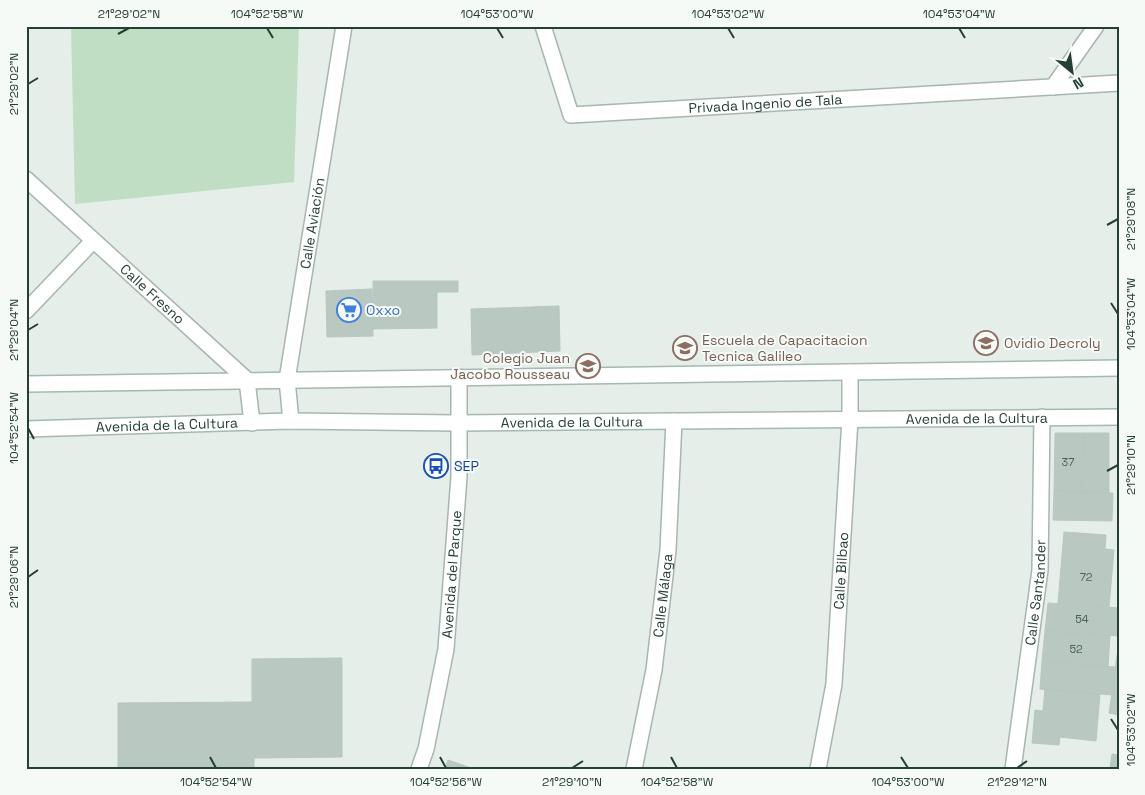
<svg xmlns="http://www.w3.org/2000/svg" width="1145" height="795" viewBox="0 0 1145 795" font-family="'Space Grotesk',sans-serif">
	<rect width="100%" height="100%" fill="#e5eee9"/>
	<path fill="#bfdec4" d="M 71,26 L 299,26 L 294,182 L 75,204 Z"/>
	<path fill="#bac8c2" stroke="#b7c7bf" d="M 373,281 L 458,281 L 458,292 L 437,292 L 437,328 L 373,329 Z
		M 372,289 L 373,336 L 327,337 L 326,291 Z
		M 559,306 L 560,351 L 472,355 L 471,309 Z
		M 1055,433 L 1083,433 L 1082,492 L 1054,491 Z
		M 1083,433 L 1109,433 L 1109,493 L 1082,492 Z
		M 1054,491 L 1113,493 L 1112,521 L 1053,520 Z
		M 1064,532 L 1106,535 L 1105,549 L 1114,550 L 1109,607 L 1058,603 Z
		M 1048,603 L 1119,608 L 1119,636 L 1045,631 Z
		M 1045,631 L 1110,636 L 1108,667 L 1042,661 Z
		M 1118,649 L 1119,649 L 1119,675 L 1114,675 Z
		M 342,658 L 342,757 L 254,758 L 254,769 L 118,769 L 118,703 L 252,702 L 252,659 Z
		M 1042,661 L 1115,667 L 1113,695 L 1040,689 Z
		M 1114,675 L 1119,675 L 1119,701 L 1111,700 Z
		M 1045,689 L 1100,694 L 1096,741 L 1060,737 L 1059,745 L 1032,743 L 1035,710 L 1043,711 Z
		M 1111,700 L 1119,701 L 1119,715 L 1109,713 Z
		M 1112,754 L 1119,755 L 1119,769 L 1110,769 Z
		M 448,760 L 474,769 L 445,769 Z"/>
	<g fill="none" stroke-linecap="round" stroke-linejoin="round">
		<defs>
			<g id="street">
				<path id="s1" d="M 543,26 L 571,115 L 1119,83"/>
				<path d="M 1053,87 L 1096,26"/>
				<path id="s2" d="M 26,179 L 247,380 L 252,423"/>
				<path d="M 26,311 L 93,241"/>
				<path id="s3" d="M 291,421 L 287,380 L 344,26"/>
				<path id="s4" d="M 419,769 L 426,749 L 446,649 L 459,477 L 459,377"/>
				<path id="s5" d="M 634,769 L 654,670 L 668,550 L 674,421"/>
				<path id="s6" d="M 818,769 L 834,684 L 850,419 L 850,372"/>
				<path id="s7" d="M 1013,769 L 1040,570 L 1042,417"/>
			</g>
			<g id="secondary">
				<path d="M 26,384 L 1119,368"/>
				<path id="s8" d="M 26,429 L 291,421 L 458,423 L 1119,417"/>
			</g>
		</defs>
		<use href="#street" stroke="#a7b6b0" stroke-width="18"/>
		<use href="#secondary" stroke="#a4b9b0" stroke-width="18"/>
		<use href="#street" stroke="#fff" stroke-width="15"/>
		<use href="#secondary" stroke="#fff" stroke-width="15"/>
	</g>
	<path fill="none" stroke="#243f36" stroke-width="2" d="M 267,28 L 273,38M 497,28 L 503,38M 728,28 L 734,38M 959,28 L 965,38M 118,34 L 129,28M 28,84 L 38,78M 1107,225 L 1118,219M 1111,303 L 1118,314M 28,330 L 38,324M 28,428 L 34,439M 1107,471 L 1118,465M 28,577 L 38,570M 1111,719 L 1118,730M 210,757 L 216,768M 440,757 L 446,768M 671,757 L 677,768M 901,757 L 908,768M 572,768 L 583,761M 1017,768 L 1027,761"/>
	<defs>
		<symbol id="supermarket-ring" viewBox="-11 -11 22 22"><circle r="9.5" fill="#f6faf7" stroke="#3f7fe0" stroke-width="1.5"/><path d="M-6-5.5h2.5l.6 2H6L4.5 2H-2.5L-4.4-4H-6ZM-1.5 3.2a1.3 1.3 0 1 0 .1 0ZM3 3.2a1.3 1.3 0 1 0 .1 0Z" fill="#3f7fe0"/></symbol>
		<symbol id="school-ring" viewBox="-11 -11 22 22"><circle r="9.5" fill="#f6faf7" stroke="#8d6e63" stroke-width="1.5"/><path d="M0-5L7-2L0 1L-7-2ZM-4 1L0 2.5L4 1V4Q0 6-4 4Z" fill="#8d6e63"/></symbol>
		<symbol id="university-ring" viewBox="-11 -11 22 22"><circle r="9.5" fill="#f6faf7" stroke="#8d6e63" stroke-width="1.5"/><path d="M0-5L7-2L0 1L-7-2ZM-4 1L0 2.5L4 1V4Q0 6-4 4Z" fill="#8d6e63"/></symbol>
		<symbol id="bus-ring" viewBox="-11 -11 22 22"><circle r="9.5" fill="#f6faf7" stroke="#1a4fb4" stroke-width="1.5"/><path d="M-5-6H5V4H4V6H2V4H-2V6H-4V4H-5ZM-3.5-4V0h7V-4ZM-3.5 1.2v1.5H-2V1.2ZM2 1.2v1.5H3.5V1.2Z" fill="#1a4fb4"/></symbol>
	</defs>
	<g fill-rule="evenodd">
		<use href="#supermarket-ring" x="335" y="296" width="28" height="28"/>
		<use href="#school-ring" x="972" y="329" width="28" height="28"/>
		<use href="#university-ring" x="671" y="334" width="28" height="28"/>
		<use href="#school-ring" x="574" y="352" width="28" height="28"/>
		<use href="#bus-ring" x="422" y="452" width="28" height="28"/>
	</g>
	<g text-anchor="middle" stroke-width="4" stroke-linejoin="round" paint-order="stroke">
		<g font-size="11" fill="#4a6159">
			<text x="1068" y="466">37</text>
			<text x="1086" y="581">72</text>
			<text x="1082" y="623">54</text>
			<text x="1076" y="653">52</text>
		</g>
		<g font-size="14" fill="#243f36" stroke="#f6faf7">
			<text dy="5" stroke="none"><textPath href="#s1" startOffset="288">Privada Ingenio de Tala</textPath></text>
			<text dy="5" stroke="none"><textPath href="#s3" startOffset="200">Calle Aviación</textPath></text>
			<text dy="5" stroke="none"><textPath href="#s2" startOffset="171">Calle Fresno</textPath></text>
			<text dy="5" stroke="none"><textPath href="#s8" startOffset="951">Avenida de la Cultura</textPath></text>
			<text dy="5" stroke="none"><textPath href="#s8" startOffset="546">Avenida de la Cultura</textPath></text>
			<text dy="5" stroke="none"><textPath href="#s8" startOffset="141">Avenida de la Cultura</textPath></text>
			<text dy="5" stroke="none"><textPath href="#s6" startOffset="200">Calle Bilbao</textPath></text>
			<text dy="5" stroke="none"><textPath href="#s4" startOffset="198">Avenida del Parque</textPath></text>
			<text dy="5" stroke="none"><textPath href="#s7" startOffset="178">Calle Santander</textPath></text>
			<text dy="5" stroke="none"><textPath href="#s5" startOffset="176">Calle Málaga</textPath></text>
		</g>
		<g font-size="14" fill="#366cbe" stroke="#f6faf7" text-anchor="start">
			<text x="366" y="315">Oxxo</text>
		</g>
		<g font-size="14" fill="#785e54" stroke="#f6faf7" text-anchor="start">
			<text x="702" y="345">Escuela de Capacitacion<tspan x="702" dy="16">Tecnica Galileo</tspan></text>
			<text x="1004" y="348">Ovidio Decroly</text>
			<text x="570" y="363" text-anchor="end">Colegio Juan<tspan x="570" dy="16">Jacobo Rousseau</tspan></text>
		</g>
		<g font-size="14" fill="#164399" stroke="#f6faf7" text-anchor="start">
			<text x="454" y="471">SEP</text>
		</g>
	</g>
	<rect width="1145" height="795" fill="none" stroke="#f6faf7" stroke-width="55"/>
	<g transform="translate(1072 72) rotate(151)" stroke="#f6faf7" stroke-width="4" paint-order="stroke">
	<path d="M0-4L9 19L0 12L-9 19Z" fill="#243f36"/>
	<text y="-8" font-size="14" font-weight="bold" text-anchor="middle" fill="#243f36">N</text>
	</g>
	<rect x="28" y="28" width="1090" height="740" fill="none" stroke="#243f36" stroke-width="2"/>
	<g font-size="12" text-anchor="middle" fill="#243f36">
		<text x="129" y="18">21°29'02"N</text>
		<text x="267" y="18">104°52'58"W</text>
		<text x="497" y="18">104°53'00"W</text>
		<text x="728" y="18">104°53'02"W</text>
		<text x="959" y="18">104°53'04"W</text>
		<text transform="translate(14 84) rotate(-90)" y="4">21°29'02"N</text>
		<text transform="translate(1131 219) rotate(-90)" y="4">21°29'08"N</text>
		<text transform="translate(1131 314) rotate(-90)" y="4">104°53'04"W</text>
		<text transform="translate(14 330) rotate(-90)" y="4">21°29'04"N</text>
		<text transform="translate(14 428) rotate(-90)" y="4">104°52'54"W</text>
		<text transform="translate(1131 465) rotate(-90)" y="4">21°29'10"N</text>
		<text transform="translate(14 577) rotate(-90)" y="4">21°29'06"N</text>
		<text transform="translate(1131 730) rotate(-90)" y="4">104°53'02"W</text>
		<text x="216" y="786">104°52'54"W</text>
		<text x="446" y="786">104°52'56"W</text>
		<text x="572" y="786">21°29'10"N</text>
		<text x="677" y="786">104°52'58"W</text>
		<text x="908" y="786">104°53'00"W</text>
		<text x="1017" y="786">21°29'12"N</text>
	</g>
</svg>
